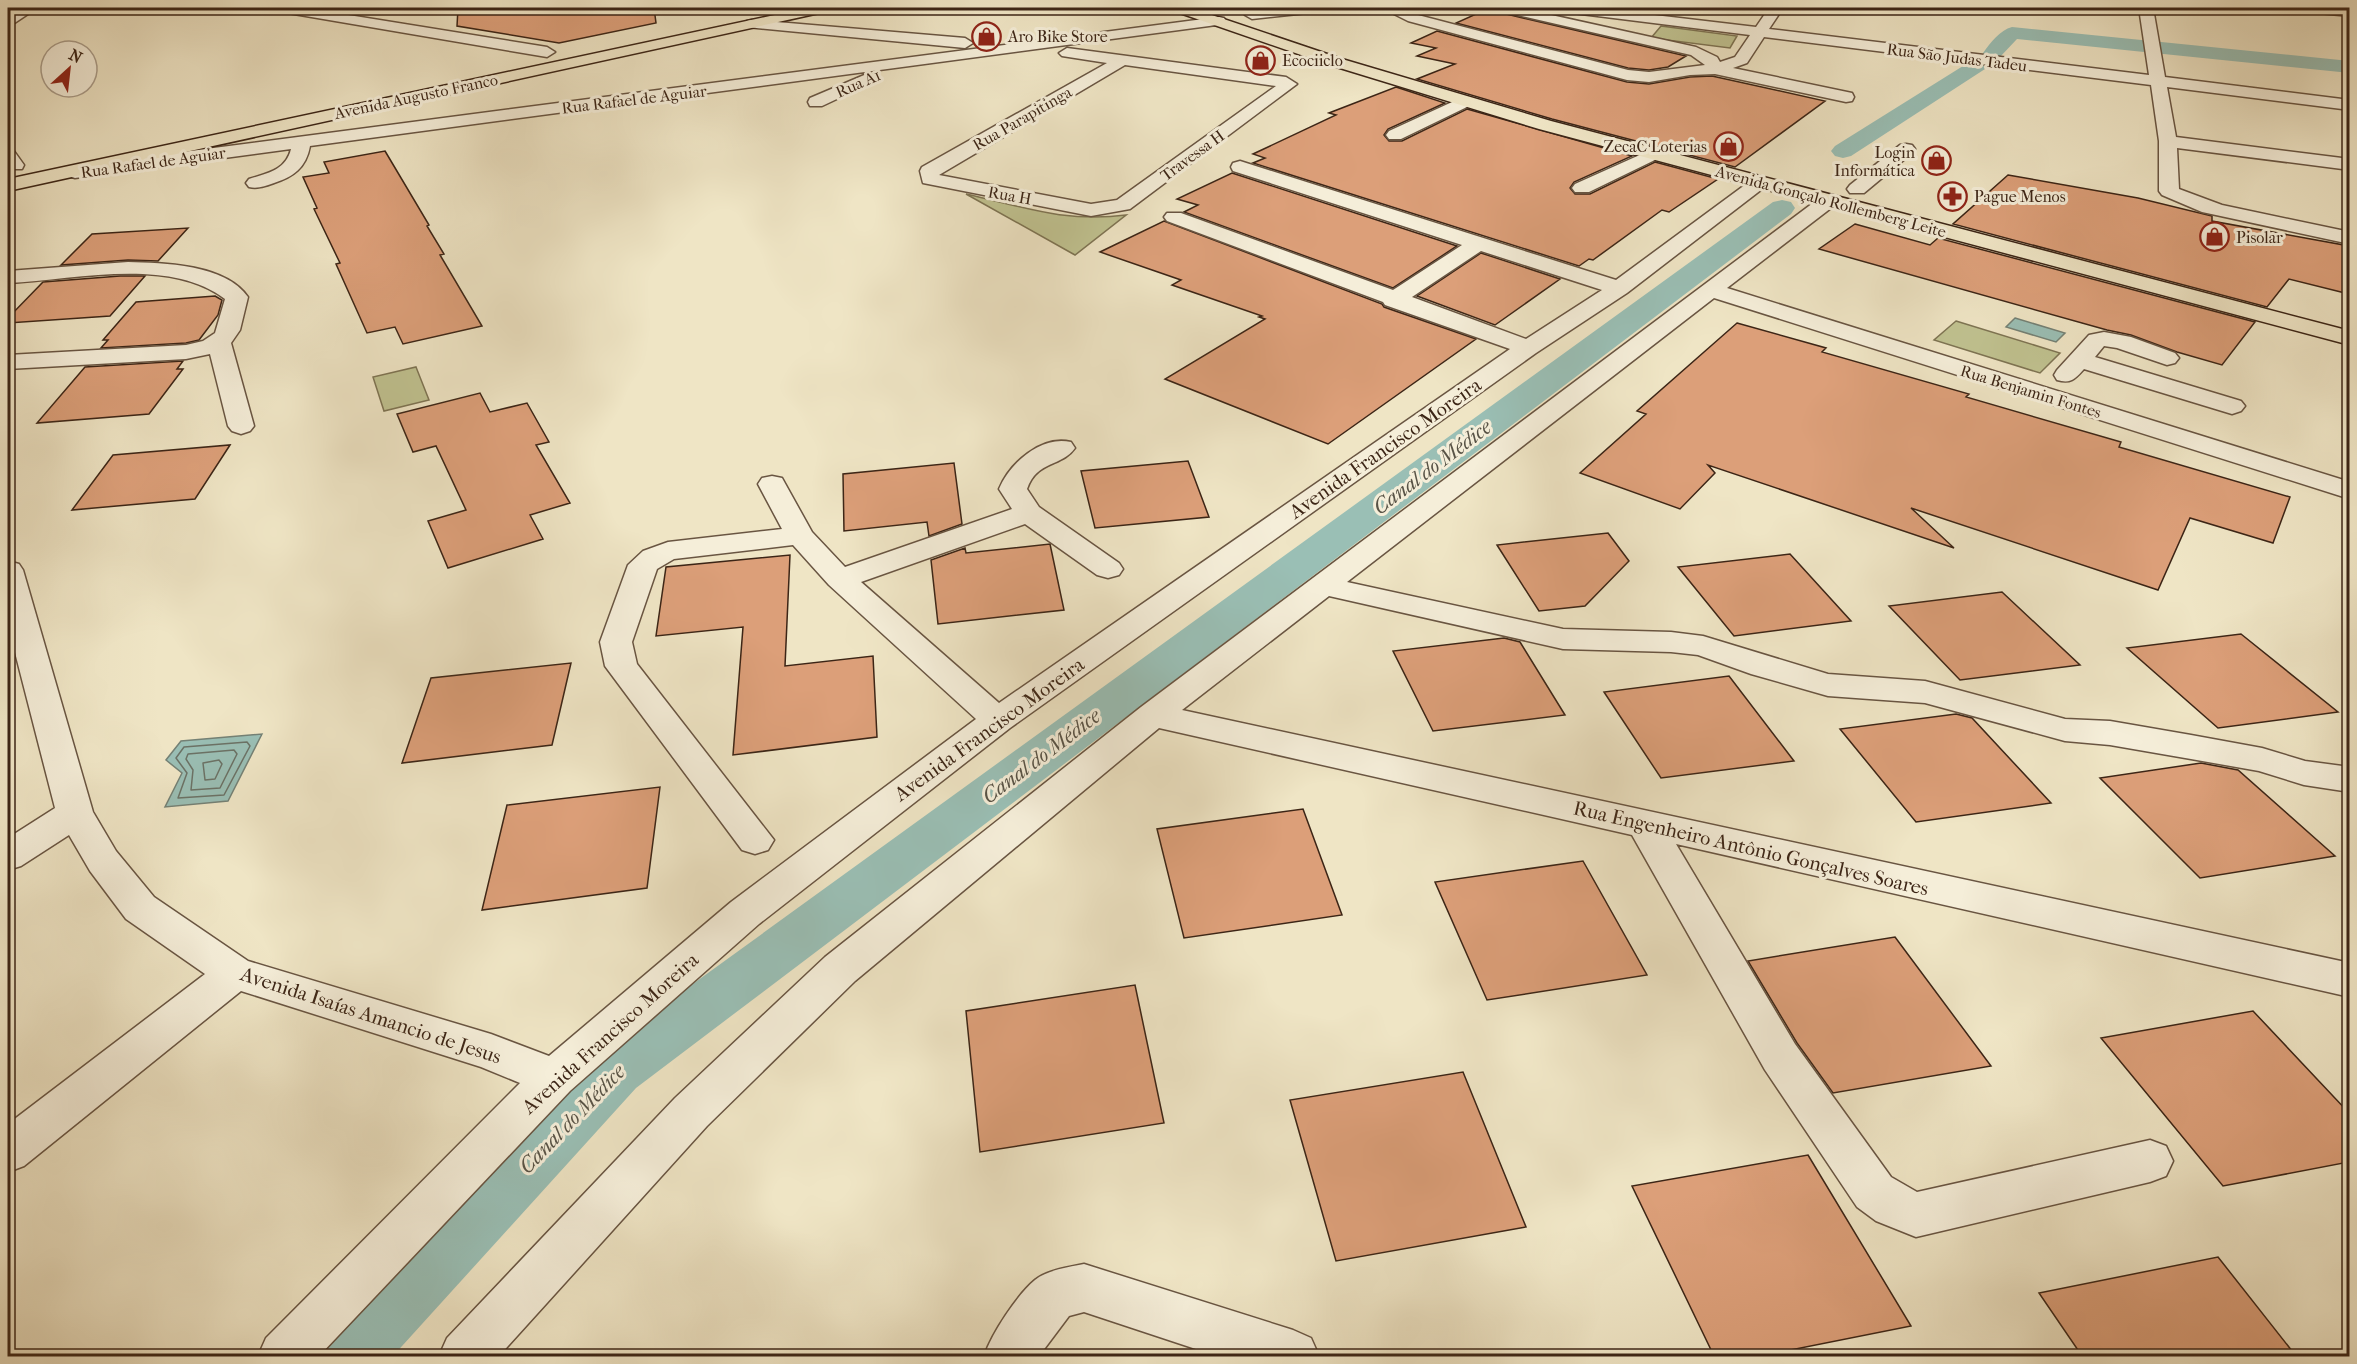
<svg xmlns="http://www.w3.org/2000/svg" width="2357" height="1364" viewBox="0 0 2357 1364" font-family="'IM FELL French Canon',serif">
	<rect width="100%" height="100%" fill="#efe5c5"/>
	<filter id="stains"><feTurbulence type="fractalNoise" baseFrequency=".00333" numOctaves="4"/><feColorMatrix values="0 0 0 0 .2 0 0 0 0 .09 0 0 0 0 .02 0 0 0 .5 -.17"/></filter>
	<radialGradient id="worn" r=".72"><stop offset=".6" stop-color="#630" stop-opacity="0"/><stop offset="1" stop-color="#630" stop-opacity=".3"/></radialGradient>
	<path fill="#c0c290" stroke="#7e7453" stroke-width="1.5" d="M 1661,26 L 1737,36 L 1730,48 L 1651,38 Z
		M 966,194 C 1023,207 1067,223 1126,215 L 1075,255 Z
		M 1956,321 L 2060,353 L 2040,373 L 1934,340 Z
		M 416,367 L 429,400 L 384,411 L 373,377 Z"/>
	<path fill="#9abfb5" stroke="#748175" stroke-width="1.5" d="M 2015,318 L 2065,333 L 2056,342 L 2006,327 Z
		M 262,734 L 228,801 L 165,807 L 182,773 L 166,760 L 181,741 Z"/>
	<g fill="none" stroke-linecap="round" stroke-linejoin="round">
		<path stroke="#6b7266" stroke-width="1.5" d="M 247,742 L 250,746 L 224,795 L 178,798 L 187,773 L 176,758 L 184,747 Z
			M 234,750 L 237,754 L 220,788 L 191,790 L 193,770 L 186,759 L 188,754 Z
			M 219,760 L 222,764 L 215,779 L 205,780 L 203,763 Z"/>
		<path fill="#9abfb5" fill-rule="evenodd" d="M 2012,27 L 2350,61 L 2350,73 L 2017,39 L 2000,57 L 1986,57 L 1983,53 C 1990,43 2000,30 2012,27 Z
			M 1978,59 L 1985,61 L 1988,65 L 1985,69 L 1851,156 L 1843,158 L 1835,156 L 1831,151 L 1835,146 L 1971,61 Z
			M 1782,200 L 1791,202 L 1795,208 L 1791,214 L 636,1088 L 393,1356 L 313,1356 L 323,1332 L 596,1054 L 1773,202 Z"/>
	</g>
	<path fill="#dc9f79" stroke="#3c2516" stroke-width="1.5" d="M 458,8 L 654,8 L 656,23 L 559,43 L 457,26 Z
		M 1485,10 L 1502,13 L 1686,56 L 1668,67 L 1649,70 L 1628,68 L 1456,23 Z
		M 1437,31 L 1627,82 L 1649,84 L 1690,77 L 1712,76 L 1825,101 L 1735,167 L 1552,119 L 1417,79 L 1455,64 L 1417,56 L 1436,48 L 1411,43 Z
		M 1396,87 L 1445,103 L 1388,129 L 1384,135 L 1389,141 L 1402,141 L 1467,109 L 1632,156 L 1574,182 L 1570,188 L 1575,194 L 1590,194 L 1655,162 L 1718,179 L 1669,212 L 1662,210 L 1593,260 L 1589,259 L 1579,266 L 1253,163 L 1265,158 L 1253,154 L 1336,115 L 1329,113 Z
		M 385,151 L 429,225 L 427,226 L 444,254 L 440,255 L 482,326 L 403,344 L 395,327 L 367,333 L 336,264 L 340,263 L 314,209 L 317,208 L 303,177 L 329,173 L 324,162 Z
		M 1232,173 L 1457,246 L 1393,288 L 1184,212 L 1198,205 L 1177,199 Z
		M 2008,175 L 2138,198 L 2212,216 L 2212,221 L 2349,246 L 2349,294 L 2289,279 L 2267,307 L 1953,224 Z
		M 1164,221 L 1382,304 L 1384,307 L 1476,339 L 1328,444 L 1165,379 L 1265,319 L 1259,317 L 1262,316 L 1172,285 L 1181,280 L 1100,252 Z
		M 1855,224 L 1930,245 L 1938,238 L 2255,322 L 2222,365 L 2177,352 L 2131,335 L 2107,330 L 1819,249 Z
		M 188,228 L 158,261 L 128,260 L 61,265 L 92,234 Z
		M 1481,253 L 1560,279 L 1495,325 L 1417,296 Z
		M 120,276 L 145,276 L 110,316 L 8,323 L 8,318 L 43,282 Z
		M 215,296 L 222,300 L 218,315 L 199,340 L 186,343 L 101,348 L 108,340 L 103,340 L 136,302 Z
		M 1737,323 L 1826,348 L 1822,352 L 1969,394 L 1966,397 L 2121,442 L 2119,447 L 2290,497 L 2273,543 L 2190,518 L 2158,590 L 1911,508 L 1954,548 L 1708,465 L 1715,473 L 1680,509 L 1580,473 L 1646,414 L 1637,411 Z
		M 183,361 L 177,369 L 183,369 L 149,414 L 37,423 L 85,367 Z
		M 480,393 L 490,412 L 527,403 L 549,442 L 536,445 L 570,503 L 530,515 L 543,539 L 448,568 L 428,521 L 466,510 L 436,446 L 413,452 L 397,414 Z
		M 230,445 L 195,499 L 72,510 L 113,455 Z
		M 1188,461 L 1209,517 L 1095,528 L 1081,471 Z
		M 954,463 L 962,524 L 929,536 L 927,522 L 844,531 L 843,474 Z
		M 1608,533 L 1629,561 L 1585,606 L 1539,611 L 1497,545 Z
		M 1050,544 L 1064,610 L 938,624 L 931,560 L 965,548 L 966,553 Z
		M 1790,554 L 1851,621 L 1734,636 L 1678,567 Z
		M 790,555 L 785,666 L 873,656 L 877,737 L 733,755 L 743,627 L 656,636 L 666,567 Z
		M 2002,592 L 2080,665 L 1960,680 L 1889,606 Z
		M 2241,634 L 2338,712 L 2218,728 L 2127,648 Z
		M 1504,638 L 1520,642 L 1565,715 L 1433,731 L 1393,651 Z
		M 571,663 L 552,745 L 402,763 L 431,678 Z
		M 1729,676 L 1794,761 L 1661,778 L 1604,692 Z
		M 1956,714 L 1972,718 L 2051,803 L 1916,822 L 1840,729 Z
		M 2201,763 L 2238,770 L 2335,856 L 2200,878 L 2100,778 Z
		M 660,787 L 647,888 L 482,910 L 507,805 Z
		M 1303,809 L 1342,915 L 1184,938 L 1157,829 Z
		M 1583,861 L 1647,975 L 1487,1000 L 1435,882 Z
		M 1895,937 L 1991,1066 L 1833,1093 L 1797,1043 L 1748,961 Z
		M 1135,985 L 1164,1123 L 980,1152 L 966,1011 Z
		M 2253,1011 L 2349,1113 L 2349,1162 L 2223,1186 L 2101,1038 Z
		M 1463,1072 L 1526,1227 L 1336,1261 L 1290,1100 Z
		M 1808,1155 L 1911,1326 L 1760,1356 L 1714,1356 L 1632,1186 Z
		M 2218,1257 L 2296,1356 L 2082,1356 L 2039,1293 Z"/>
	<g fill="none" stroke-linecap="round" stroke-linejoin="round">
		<defs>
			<path id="minor" d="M 21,8 L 37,8 L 13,24 L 8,25 L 8,15 Z
				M 275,8 L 305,8 L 547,47 L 555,52 L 547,57 L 282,12 Z
				M 1282,8 L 1324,8 L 1317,12 L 1252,19 L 1245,15 L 1252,11 Z
				M 1382,8 L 1400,8 L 1418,15 L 1628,70 L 1649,72 L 1705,65 L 1691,55 L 1504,12 L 1497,8 L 1520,8 L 1696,47 L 1717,57 L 1720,62 L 1735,57 L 1750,35 L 1565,12 L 1558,8 L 1595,8 L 1756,27 L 1769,8 L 1783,8 L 1769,29 L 2149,75 L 2139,8 L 2153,8 L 2165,77 L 2350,100 L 2350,110 L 2167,87 L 2176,137 L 2350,159 L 2350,170 L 2177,148 L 2179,189 L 2222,205 L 2350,232 L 2350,244 L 2202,212 L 2162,195 L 2159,191 L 2159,141 L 2151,85 L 1764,37 L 1747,63 L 1733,68 L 1852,93 L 1854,97 L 1852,101 L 1846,102 L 1715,74 L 1690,75 L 1649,82 L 1627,80 L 1408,21 Z
				M 2301,8 L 2350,8 L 2350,16 L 2308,12 Z
				M 1219,17 L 1224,18 L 1226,21 L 1224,24 L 310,146 C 306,168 293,177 274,183 C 265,186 258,189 249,187 L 246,183 L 249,179 C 268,173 286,170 291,149 L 75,178 L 68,176 L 66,172 L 68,168 L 75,166 Z
				M 752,20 L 965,38 L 973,43 L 965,48 L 747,27 L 745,24 L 747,21 Z
				M 1067,48 L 1286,77 L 1297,84 L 1130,209 L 1091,216 L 923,183 L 920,171 L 922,167 L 1107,63 L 1062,56 L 1059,53 ZM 1125,65 L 1276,86 L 1117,200 L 1091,204 L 939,175 Z
				M 869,73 L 877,78 L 875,81 L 822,106 L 810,106 L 808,102 L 810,98 Z
				M 1463,97 L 1469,98 L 1471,102 L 1469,106 L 1401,139 L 1389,139 L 1386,135 L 1389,131 Z
				M 1906,144 L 1912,145 L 1915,149 L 1912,153 L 1864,193 L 1850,193 L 1847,189 L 1850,185 L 1900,145 Z
				M 1653,149 L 1659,150 L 1662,154 L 1659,158 L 1589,192 L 1575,192 L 1572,188 L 1575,184 Z
				M 8,150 L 14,151 L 24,165 L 22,169 L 8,169 Z
				M 1240,161 L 1616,280 L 1753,179 L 1767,179 L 1770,183 L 1627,293 L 1536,353 L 1010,728 L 759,924 L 570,1091 L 319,1356 L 258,1356 L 266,1338 L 520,1083 L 481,1067 L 241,991 L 24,1166 L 8,1172 L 8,1124 L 205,974 L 126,919 L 90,871 L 69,835 L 21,866 L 8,870 L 8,838 L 55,808 L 8,625 L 8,561 L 19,564 L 23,570 L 93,812 L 116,851 L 154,897 L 248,961 L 491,1034 L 549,1056 L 731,902 L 976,719 L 829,585 L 793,545 L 674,559 L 657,569 L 632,642 L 637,664 L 774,840 L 768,850 L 755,854 L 742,850 L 605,666 L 600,642 L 628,565 L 643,551 L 668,542 L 782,529 L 758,484 L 762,478 L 772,476 L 782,478 L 812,532 L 845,567 L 1012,509 L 999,489 C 1010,463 1041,435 1071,442 L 1075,448 C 1062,467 1037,460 1027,489 L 1039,507 L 1119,563 L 1123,569 L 1119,575 L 1108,578 L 1097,575 L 1025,524 L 861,582 L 999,703 L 1510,349 L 1385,305 L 1383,302 L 1167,221 L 1164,217 L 1167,213 L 1181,213 L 1393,290 L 1462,245 L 1233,171 L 1231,167 L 1233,163 ZM 1481,251 L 1602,290 L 1526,339 L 1412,297 Z
				M 1828,195 L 1835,197 L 1838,201 L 1835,205 L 1727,288 L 2350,482 L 2350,499 L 1714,298 L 1347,582 L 1563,629 L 1671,632 L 1703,636 L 1828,674 L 1925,681 L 2065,719 L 2110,721 L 2191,735 L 2262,748 L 2305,761 L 2350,767 L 2350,792 L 2304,785 L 2259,771 L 2191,759 L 2110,745 L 2065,741 L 1925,703 L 1828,696 L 1751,674 L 1698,655 L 1671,652 L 1563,649 L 1329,596 L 1182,710 L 2350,963 L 2350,997 L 1676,844 L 1795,1044 L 1891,1177 L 1917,1192 L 2150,1140 L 2166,1146 L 2173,1161 L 2166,1176 L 2150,1182 L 1916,1237 L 1876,1221 L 1857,1207 L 1765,1070 L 1632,835 L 1159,728 L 855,981 L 707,1126 L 499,1356 L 439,1356 L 447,1338 L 675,1098 L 825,957 L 1141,707 L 1821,197 Z
				M 128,262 C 164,263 225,264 248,297 L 240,330 L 231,343 L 254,426 L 250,431 L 241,434 L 232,431 L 228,426 L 210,354 L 186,359 L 8,369 L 8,355 L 186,345 L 203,341 L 215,333 L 225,299 C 169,256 74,280 8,283 L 8,271 Z
				M 2104,332 L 2131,337 L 2175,353 L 2179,358 L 2175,363 L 2167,365 L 2117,348 L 2104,346 L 2095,357 L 2241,401 L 2245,406 L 2241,411 L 2232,414 L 2084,369 C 2075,379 2071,384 2057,380 L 2054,375 L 2057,370 L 2089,335 Z
				M 1084,1264 L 1293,1330 L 1311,1338 L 1319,1356 L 1217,1356 L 1084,1312 L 1069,1316 L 1039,1356 L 984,1356 C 992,1333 1017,1295 1035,1280 C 1047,1270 1069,1267 1084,1264 Z"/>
			<path id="major" d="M 807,8 L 831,8 L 824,12 L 8,191 L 8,179 Z
				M 1172,8 L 1191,8 L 1342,59 L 1551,121 L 2350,331 L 2350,345 L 1539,129 L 1330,65 L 1174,11 Z"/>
		</defs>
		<use href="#minor" stroke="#695542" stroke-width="3"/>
		<use href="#major" stroke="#3c2516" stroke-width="3"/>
		<use href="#minor" fill="#f5eed9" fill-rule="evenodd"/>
		<use href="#major" fill="#efe5c5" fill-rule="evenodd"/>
	</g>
	<defs>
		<symbol id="shop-ring" viewBox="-11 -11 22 22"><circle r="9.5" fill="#f5eed9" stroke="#8f2418" stroke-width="1.5"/><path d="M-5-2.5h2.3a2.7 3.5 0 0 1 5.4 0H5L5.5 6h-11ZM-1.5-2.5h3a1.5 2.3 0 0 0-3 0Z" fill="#8f2418"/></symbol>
		<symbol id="pharmacy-ring" viewBox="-11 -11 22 22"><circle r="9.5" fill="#f5eed9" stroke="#8f2418" stroke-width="1.5"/><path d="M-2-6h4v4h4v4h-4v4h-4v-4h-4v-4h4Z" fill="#8f2418"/></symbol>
	</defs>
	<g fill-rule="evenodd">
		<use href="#shop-ring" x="970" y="20" width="33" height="33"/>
		<use href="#shop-ring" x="1244" y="44" width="33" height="33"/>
		<use href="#shop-ring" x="1712" y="130" width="33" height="33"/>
		<use href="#shop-ring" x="1920" y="144" width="33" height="33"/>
		<use href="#pharmacy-ring" x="1936" y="180" width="33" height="33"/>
		<use href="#shop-ring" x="2198" y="220" width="33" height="33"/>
	</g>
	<g text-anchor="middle" stroke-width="6" stroke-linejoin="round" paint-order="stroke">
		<g font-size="16" fill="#3c2516" stroke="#f5eed9" text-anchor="start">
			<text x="1008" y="42">Aro Bike Store</text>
			<text x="1282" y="66">Ecociiclo</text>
			<text x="1707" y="152" text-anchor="end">ZecaC Loterias</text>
			<text x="1915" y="158" text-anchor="end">Login<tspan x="1915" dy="18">Informática</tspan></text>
			<text x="1974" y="202">Pague Menos</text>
			<text x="2236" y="243">Pisolar</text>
		</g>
		<g font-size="16" fill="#3c2516" stroke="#f5eed9">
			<text transform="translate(1957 57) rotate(7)" y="6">Rua São Judas Tadeu</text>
			<text transform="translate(858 83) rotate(-24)" y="6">Rua A1</text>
			<text transform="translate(416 96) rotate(-12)" y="6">Avenida Augusto Franco</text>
			<text transform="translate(634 99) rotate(-7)" y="6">Rua Rafael de Aguiar</text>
			<text transform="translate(1022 118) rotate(-30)" y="6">Rua Parapitinga</text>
			<text transform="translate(1192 155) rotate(-36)" y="6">Travessa H</text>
			<text transform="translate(153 162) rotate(-8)" y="6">Rua Rafael de Aguiar</text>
			<text transform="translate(1010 195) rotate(10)" y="6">Rua H</text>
			<text transform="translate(1831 201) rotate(15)" y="6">Avenida Gonçalo Rollemberg Leite</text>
			<text transform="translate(2031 391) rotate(17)" y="6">Rua Benjamin Fontes</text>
		</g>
		<g font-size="20" fill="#3c2516" stroke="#f5eed9">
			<text transform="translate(1385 448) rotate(-35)" y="7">Avenida Francisco Moreira</text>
			<text transform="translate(989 729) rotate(-36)" y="7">Avenida Francisco Moreira</text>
			<text transform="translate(1751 848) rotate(13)" y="7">Rua Engenheiro Antônio Gonçalves Soares</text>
			<text transform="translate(371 1015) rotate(18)" y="7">Avenida Isaías Amancio de Jesus</text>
			<text transform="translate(610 1033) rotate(-42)" y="7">Avenida Francisco Moreira</text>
		</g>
		<g font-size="21" font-style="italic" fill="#585346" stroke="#f5eed9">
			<text transform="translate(1432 467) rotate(-37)" y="7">Canal do Médice</text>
			<text transform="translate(1041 756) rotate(-37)" y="7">Canal do Médice</text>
			<text transform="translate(572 1119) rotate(-46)" y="7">Canal do Médice</text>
		</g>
	</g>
	<rect width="2357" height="1364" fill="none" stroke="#efe5c5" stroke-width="30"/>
	<rect x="9" y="9" width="2339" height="1346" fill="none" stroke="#3c2516" stroke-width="3"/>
	<rect x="15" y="15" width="2327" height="1334" fill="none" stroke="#3c2516" stroke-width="1.5"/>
	<g transform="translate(69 69) rotate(27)"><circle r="28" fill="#f5eed9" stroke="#ab9e8b" stroke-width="1.5"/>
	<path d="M0-4.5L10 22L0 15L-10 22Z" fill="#8f2418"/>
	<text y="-9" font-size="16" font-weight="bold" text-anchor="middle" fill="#3c2516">N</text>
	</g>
	<rect width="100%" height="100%" filter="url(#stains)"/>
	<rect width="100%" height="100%" fill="url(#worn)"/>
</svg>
